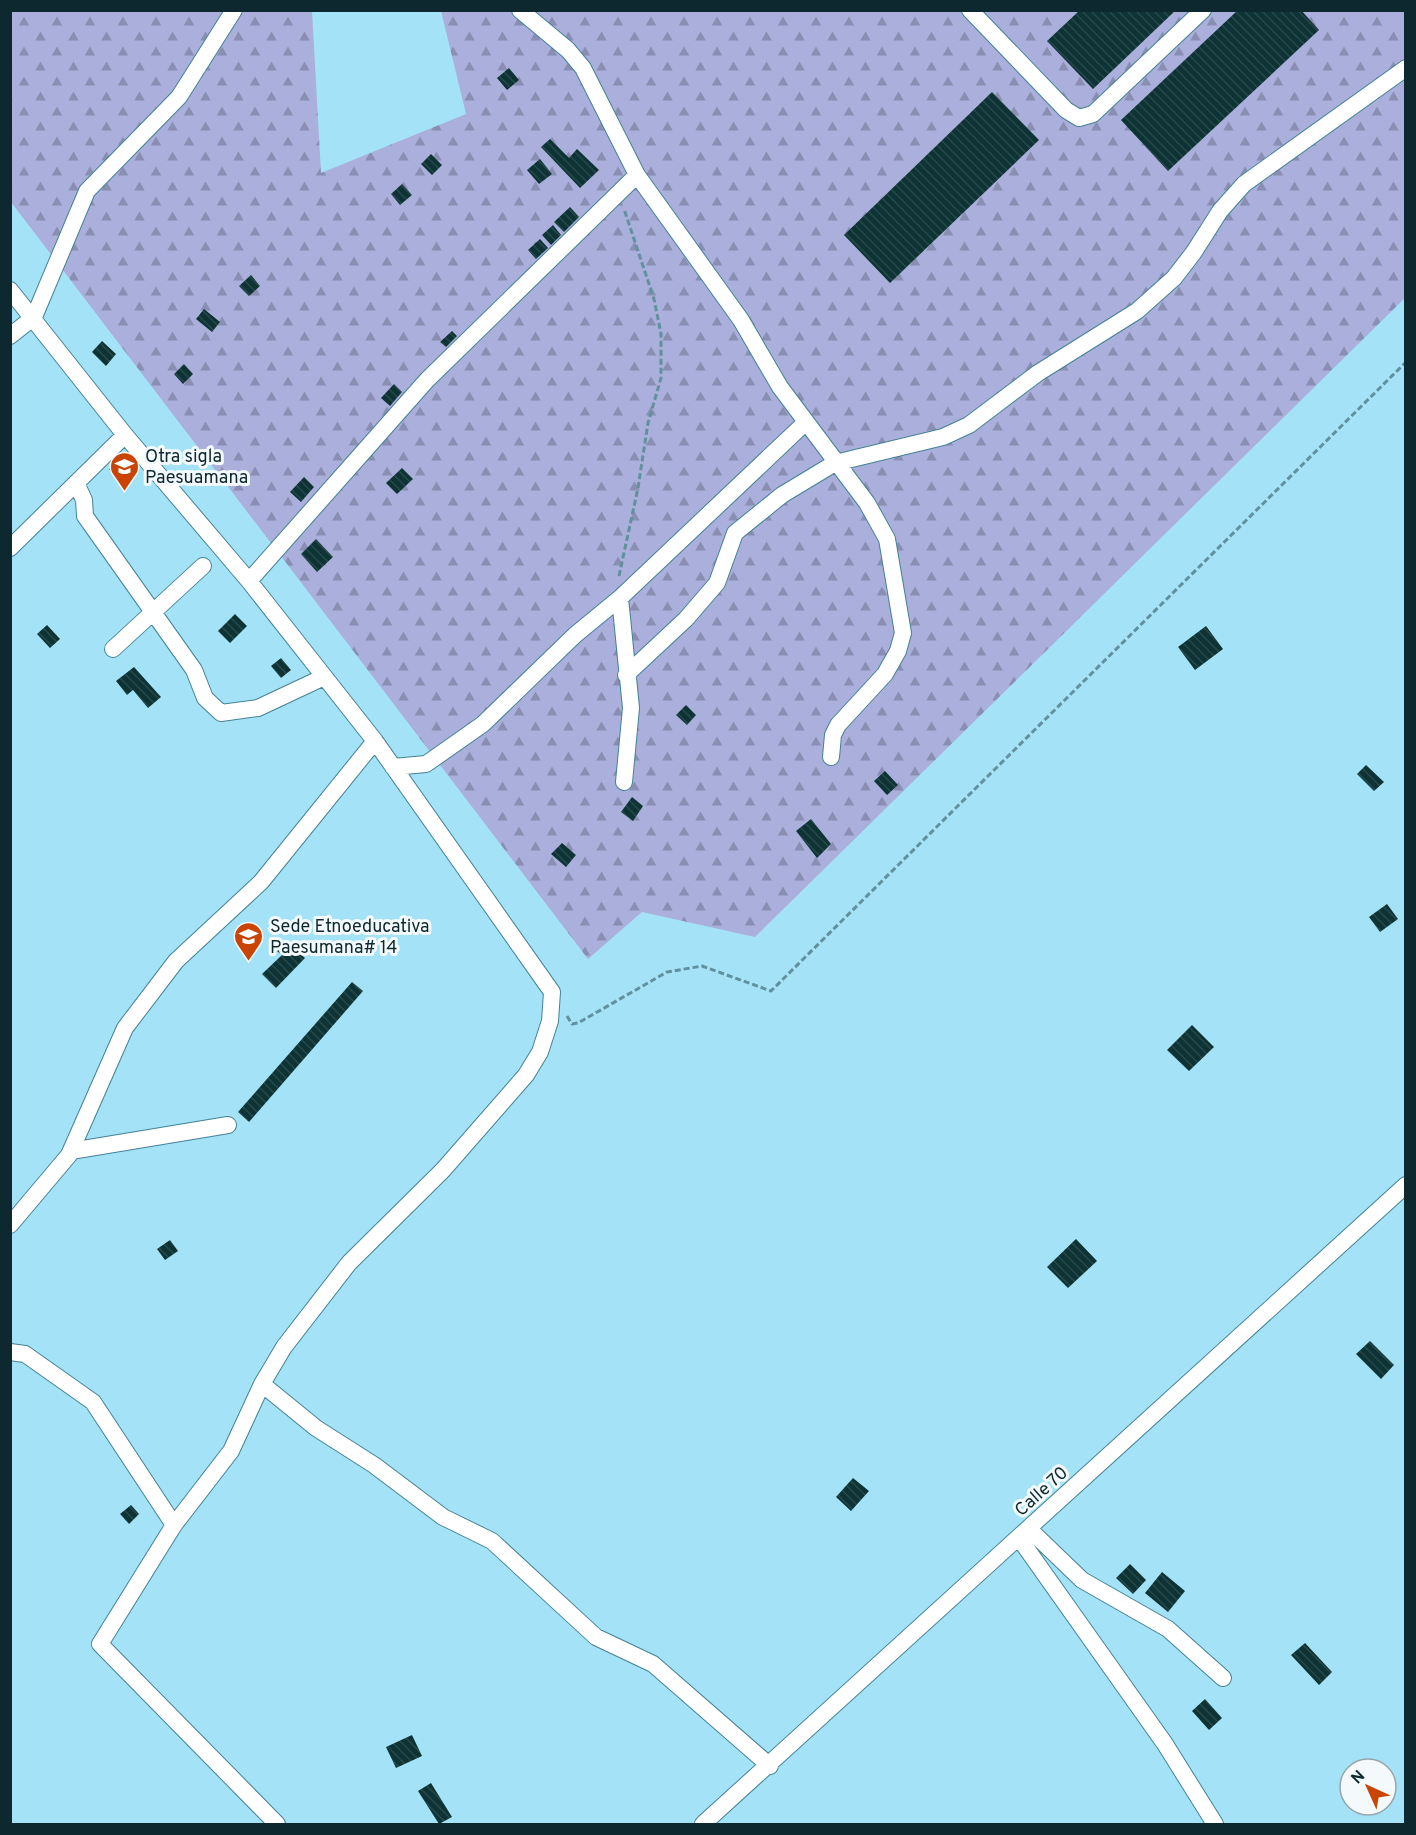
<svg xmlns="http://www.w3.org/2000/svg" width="1416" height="1835" viewBox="0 0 1416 1835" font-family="Overpass,sans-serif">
	<defs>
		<pattern id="forest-firs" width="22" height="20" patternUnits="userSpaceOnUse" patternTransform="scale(1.5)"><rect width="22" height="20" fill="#aaafdb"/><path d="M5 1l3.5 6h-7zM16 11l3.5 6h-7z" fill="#898eb2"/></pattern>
		<pattern id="building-back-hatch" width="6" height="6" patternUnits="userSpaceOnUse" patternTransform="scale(1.5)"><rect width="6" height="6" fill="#0e3335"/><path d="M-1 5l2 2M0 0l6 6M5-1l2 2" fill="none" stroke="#27484a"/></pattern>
	</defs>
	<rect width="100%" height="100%" fill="#a4e3f7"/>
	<path fill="url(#forest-firs)" d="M 11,11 L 312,11 L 321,173 L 466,114 L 441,11 L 1405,11 L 1405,298 L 755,937 L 642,912 L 588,959 L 11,202 Z"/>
	<path fill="url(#building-back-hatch)" d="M 1080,10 L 1176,10 L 1093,89 L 1047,41 Z
		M 1238,10 L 1301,10 L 1319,30 L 1168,171 L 1121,120 Z
		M 509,68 L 519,80 L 507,90 L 497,78 Z
		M 992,92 L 1039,140 L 890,283 L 844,235 Z
		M 550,139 L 569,158 L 577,149 L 599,170 L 580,188 L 541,147 Z
		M 431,154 L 442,165 L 432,175 L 421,164 Z
		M 540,159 L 552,174 L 539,184 L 527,170 Z
		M 402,184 L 412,195 L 400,205 L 391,194 Z
		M 570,207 L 579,217 L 564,232 L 554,222 Z
		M 553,225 L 561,235 L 551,245 L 542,235 Z
		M 540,239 L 548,248 L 536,259 L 528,250 Z
		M 251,275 L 260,286 L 249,296 L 239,286 Z
		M 204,309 L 220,322 L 212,332 L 196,319 Z
		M 452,331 L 457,336 L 446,347 L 440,342 Z
		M 102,341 L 116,354 L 106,366 L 92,352 Z
		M 184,364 L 193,374 L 183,384 L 174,374 Z
		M 394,384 L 402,392 L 390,406 L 381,398 Z
		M 124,458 L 134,471 L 119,482 L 109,469 Z
		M 402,468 L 413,479 L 397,494 L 386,483 Z
		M 304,477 L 314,487 L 301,502 L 290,492 Z
		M 316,539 L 333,557 L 317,572 L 301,554 Z
		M 235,614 L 247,626 L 230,643 L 218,631 Z
		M 47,625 L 60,639 L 50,648 L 37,634 Z
		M 1206,626 L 1223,649 L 1195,670 L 1178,647 Z
		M 281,658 L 291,670 L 281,678 L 271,666 Z
		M 134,667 L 161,697 L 148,708 L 133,690 L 127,695 L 116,681 Z
		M 686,705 L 696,715 L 687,725 L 676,715 Z
		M 1366,765 L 1384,782 L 1374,791 L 1357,774 Z
		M 885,771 L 898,785 L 887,795 L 874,781 Z
		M 632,797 L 643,806 L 633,821 L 621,812 Z
		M 811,819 L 831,844 L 817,858 L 796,831 Z
		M 562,843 L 576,855 L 566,867 L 551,854 Z
		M 1387,904 L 1398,919 L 1380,932 L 1369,917 Z
		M 286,941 L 305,958 L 276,988 L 262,974 L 282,955 L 277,951 Z
		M 352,982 L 363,991 L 249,1122 L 238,1112 Z
		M 1192,1025 L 1214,1047 L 1189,1071 L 1167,1050 Z
		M 1076,1239 L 1097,1261 L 1068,1288 L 1047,1267 Z
		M 170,1240 L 178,1251 L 165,1260 L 157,1249 Z
		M 1370,1341 L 1394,1365 L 1381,1379 L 1356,1354 Z
		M 853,1478 L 869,1491 L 851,1511 L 836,1497 Z
		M 131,1505 L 139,1514 L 129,1524 L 120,1514 Z
		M 1130,1564 L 1146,1580 L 1133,1594 L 1116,1578 Z
		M 1162,1572 L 1185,1591 L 1168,1612 L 1145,1593 Z
		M 1305,1643 L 1332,1672 L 1319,1685 L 1291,1655 Z
		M 1205,1699 L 1222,1718 L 1209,1730 L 1192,1711 Z
		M 412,1735 L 422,1756 L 396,1768 L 386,1747 Z
		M 431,1783 L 452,1817 L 439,1824 L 418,1791 Z"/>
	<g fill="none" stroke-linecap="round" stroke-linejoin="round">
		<defs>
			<path id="street" d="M 520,10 L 568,50 L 583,68 L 637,175 L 741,320 L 780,387 L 867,503 L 887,539 L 903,633 L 898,651 L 885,674 L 838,725 L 833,735 L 831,757
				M 970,10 L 1066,110 L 1079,118 L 1093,114 L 1203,10
				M 10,290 L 125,435 L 249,581 L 375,741 L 552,992 L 550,1021 L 540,1052 L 526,1075 L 443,1170 L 349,1263 L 284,1347 L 262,1384 L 231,1451 L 174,1525 L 100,1644 L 277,1824
				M 10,336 L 34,317 L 87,191 L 179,97 L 234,10
				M 76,483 L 84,500 L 85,516 L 194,670 L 205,698 L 221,713 L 258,708 L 324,677
				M 10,548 L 125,435
				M 249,581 L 427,380 L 637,175
				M 620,598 L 631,708 L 624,782
				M 113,649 L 203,566
				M 626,675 L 686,619 L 717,583 L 735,533 L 782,495 L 835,463 L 943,437 L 969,425 L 1038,373 L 1137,311 L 1174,278 L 1194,252 L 1220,211 L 1244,184 L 1406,68
				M 393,767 L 426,764 L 483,724 L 575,635 L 620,598 L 806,422
				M 71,1151 L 228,1125
				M 10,1225 L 69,1155 L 125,1028 L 176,961 L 261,882 L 375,741
				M 10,1352 L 25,1354 L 93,1402 L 174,1525
				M 262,1384 L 316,1428 L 374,1465 L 443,1517 L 492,1541 L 596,1637 L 653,1664 L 770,1766
				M 1029,1529 L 1082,1580 L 1168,1629 L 1223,1678
				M 1019,1538 L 1165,1744 L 1215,1824
				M 703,1824 L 1406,1185"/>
		</defs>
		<use href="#street" stroke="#448294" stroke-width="18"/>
		<path stroke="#61909e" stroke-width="3" stroke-dasharray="6 3" stroke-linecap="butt" d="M 619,576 L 638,488 L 648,423 L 661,378 L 661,334 L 654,299 L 624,209
			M 567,1016 L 572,1024 L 578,1023 L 667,972 L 702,966 L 771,991 L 1406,362"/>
		<use href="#street" stroke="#fff" stroke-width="16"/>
	</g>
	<defs>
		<symbol id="school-pin" viewBox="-11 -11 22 30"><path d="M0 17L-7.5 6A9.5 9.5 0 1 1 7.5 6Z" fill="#ca4404" stroke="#f4fafc"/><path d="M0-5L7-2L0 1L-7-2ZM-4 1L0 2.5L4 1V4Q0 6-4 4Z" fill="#fff"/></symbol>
	</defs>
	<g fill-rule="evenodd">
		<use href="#school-pin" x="108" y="450" width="33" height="45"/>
		<use href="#school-pin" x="232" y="920" width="33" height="45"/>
	</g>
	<g text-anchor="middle" stroke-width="6" stroke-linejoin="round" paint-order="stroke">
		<g font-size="18" fill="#0e282f" stroke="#f4fafc" text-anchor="start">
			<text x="145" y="462">Otra sigla<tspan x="145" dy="21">Paesuamana</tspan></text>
			<text x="270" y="932">Sede Etnoeducativa<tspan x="270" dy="21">Paesumana# 14</tspan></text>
		</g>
		<g font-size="18" fill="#0e282f" stroke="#f4fafc">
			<text transform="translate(1041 1491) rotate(-42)" y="6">Calle 70</text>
		</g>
	</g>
	<rect width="1416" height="1835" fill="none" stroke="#0e282f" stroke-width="24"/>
	<g transform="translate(1368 1787) rotate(315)"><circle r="28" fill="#f4fafc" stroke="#98a6aa" stroke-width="1.5"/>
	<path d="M0-4.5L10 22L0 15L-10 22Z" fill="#ca4404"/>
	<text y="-9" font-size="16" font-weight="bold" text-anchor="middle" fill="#0e282f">N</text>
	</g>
</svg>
